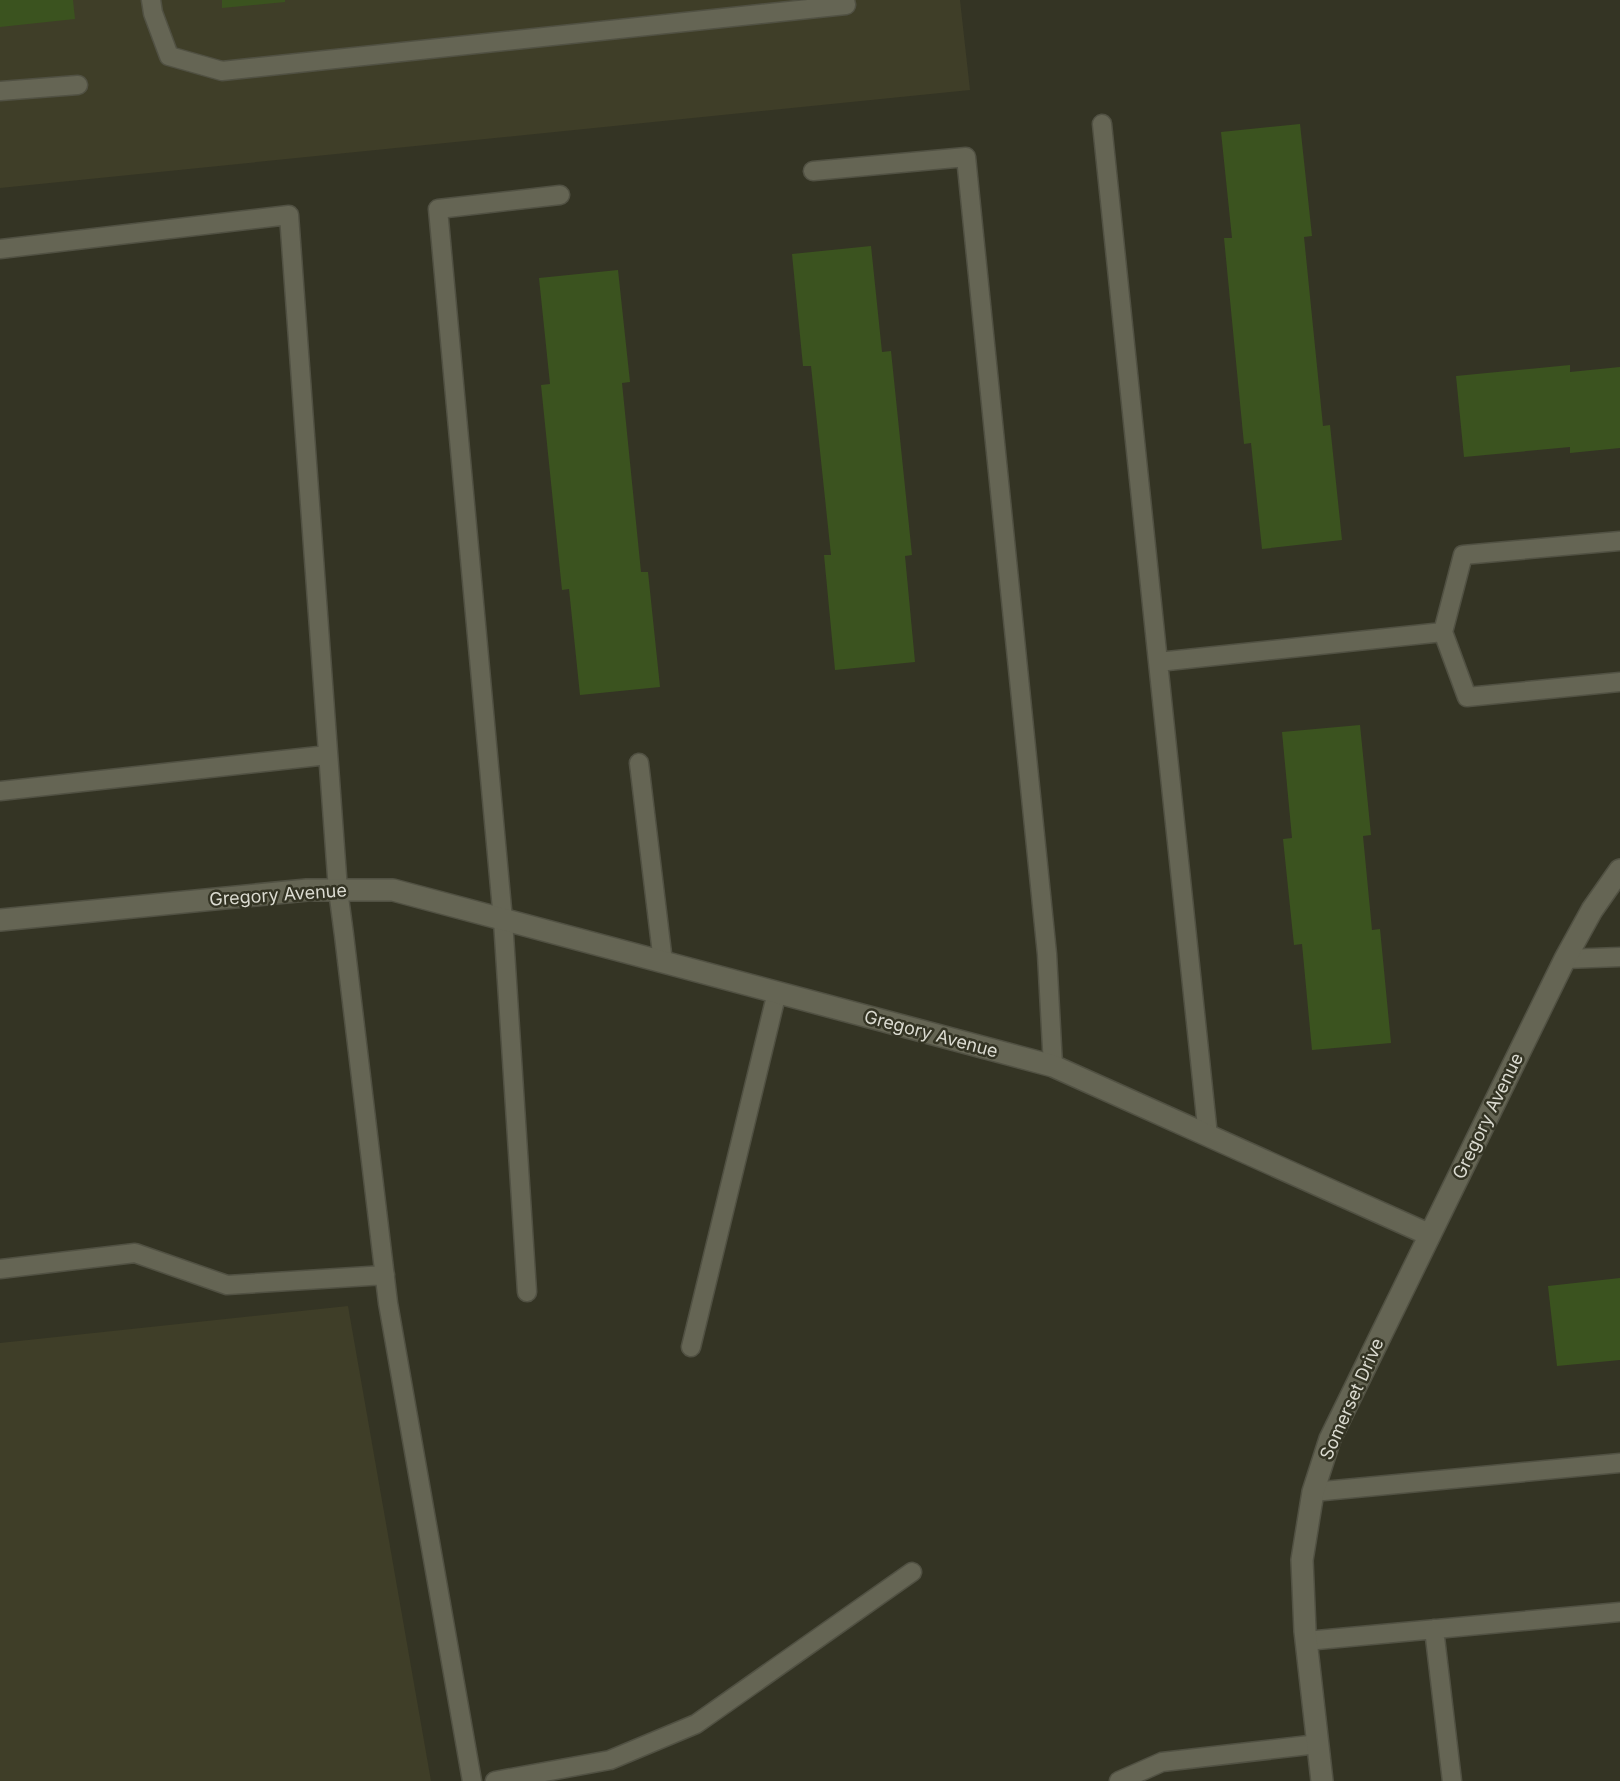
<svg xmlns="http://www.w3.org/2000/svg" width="1620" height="1781" viewBox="0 0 1620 1781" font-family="Inter,sans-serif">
	<rect width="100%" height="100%" fill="#343424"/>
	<path fill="#3f3e28" d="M 0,0 L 960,0 L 970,90 L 0,188 Z
		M 348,1306 L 431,1781 L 0,1781 L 0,1343 Z"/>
	<path fill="#3b531f" d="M 0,0 L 73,0 L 75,19 L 0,27 Z
		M 222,0 L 285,0 L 285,2 L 222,8 Z
		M 1300,124 L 1312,236 L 1304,237 L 1323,426 L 1330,425 L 1342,540 L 1262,549 L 1251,443 L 1244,444 L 1224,238 L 1232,238 L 1221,132 Z
		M 871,246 L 882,352 L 891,351 L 912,555 L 905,556 L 915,662 L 835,670 L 824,555 L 831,555 L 811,366 L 803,366 L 792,254 Z
		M 618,270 L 630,382 L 622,383 L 641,572 L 648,572 L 660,687 L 580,695 L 569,589 L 562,590 L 541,385 L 550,384 L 539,278 Z
		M 1570,365 L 1570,372 L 1620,367 L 1620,448 L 1570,453 L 1570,447 L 1464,457 L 1456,376 Z
		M 1360,725 L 1371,835 L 1363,836 L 1372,930 L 1380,929 L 1391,1043 L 1312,1050 L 1302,944 L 1294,945 L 1283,839 L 1292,838 L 1282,732 Z
		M 1620,1278 L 1620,1360 L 1557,1366 L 1548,1286 Z"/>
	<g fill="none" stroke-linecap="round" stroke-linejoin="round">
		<defs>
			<path id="lane" d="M 151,0 L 153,13 L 169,56 L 222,71 L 846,5 L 845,0
				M 0,91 L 78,85
				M 1102,124 L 1158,662
				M 813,171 L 966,157 L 1047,954 L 1053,1066
				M 0,249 L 289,215 L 338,890 L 344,935 L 388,1303 L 472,1781
				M 1443,632 L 1467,697 L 1620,682
				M 639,763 L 663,962
				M 0,791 L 328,755
				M 1565,959 L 1620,957
				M 1208,1136 L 1158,662 L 1443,632 L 1463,555 L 1620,541
				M 0,1269 L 135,1253 L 227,1285 L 385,1275
				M 527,1292 L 503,920 L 438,209 L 560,195
				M 691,1347 L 777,992
				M 1313,1492 L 1620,1463
				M 1434,1629 L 1452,1781
				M 1306,1641 L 1620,1612
				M 495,1781 L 610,1760 L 696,1724 L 912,1572
				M 1119,1781 L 1162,1762 L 1318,1744"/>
			<path id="street" d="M 0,920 L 307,890 L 393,890 L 1053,1066 L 1430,1235
				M 1322,1781 L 1305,1631 L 1302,1560 L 1313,1492 L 1330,1439 L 1565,959 L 1592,910 L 1620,870"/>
		</defs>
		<use href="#lane" stroke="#515143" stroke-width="21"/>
		<use href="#street" stroke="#515143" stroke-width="24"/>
		<use href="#lane" stroke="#656554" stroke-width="18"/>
		<use href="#street" stroke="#656554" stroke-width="21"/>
	</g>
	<g text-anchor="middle" stroke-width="5" stroke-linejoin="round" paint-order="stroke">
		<g font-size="18" fill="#dbdbd1" stroke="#343424">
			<text transform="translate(278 895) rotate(-4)" y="6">Gregory Avenue</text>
			<text transform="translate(931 1034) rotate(15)" y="6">Gregory Avenue</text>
			<text transform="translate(1488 1116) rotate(-64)" y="6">Gregory Avenue</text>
			<text transform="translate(1352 1399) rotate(-66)" y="6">Somerset Drive</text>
		</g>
	</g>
</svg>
